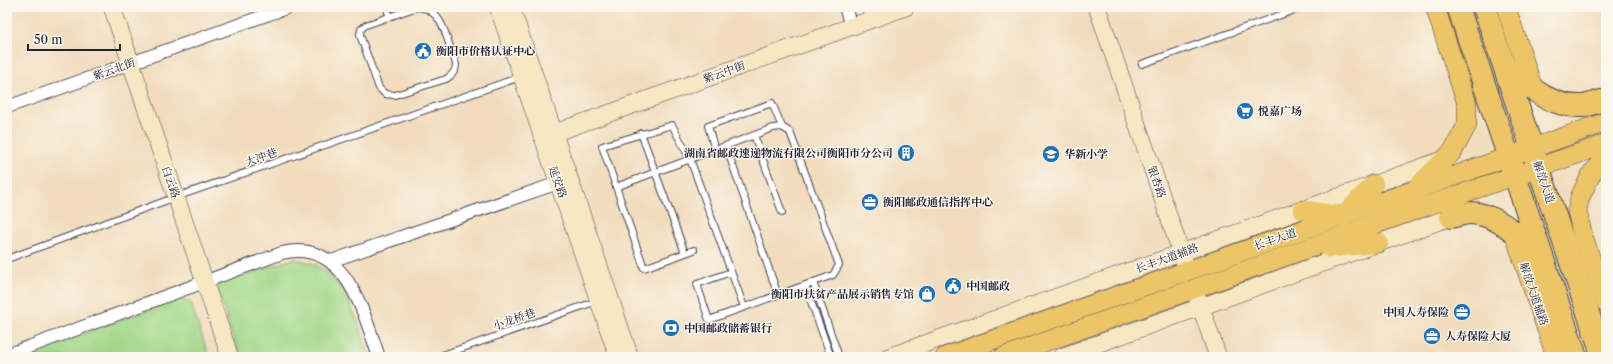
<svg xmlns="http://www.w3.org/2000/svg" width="1613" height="364" viewBox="0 0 1613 364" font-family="'Libre Caslon Text','Noto Serif SC',serif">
	<rect width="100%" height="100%" fill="#fbf7ec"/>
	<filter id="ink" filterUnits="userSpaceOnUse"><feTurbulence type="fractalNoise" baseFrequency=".025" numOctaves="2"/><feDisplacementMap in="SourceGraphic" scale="8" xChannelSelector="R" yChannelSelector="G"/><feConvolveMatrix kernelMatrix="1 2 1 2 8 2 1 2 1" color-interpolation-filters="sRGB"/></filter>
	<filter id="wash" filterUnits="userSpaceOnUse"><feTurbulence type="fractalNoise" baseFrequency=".012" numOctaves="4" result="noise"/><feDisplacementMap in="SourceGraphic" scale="16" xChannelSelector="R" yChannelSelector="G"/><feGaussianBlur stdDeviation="0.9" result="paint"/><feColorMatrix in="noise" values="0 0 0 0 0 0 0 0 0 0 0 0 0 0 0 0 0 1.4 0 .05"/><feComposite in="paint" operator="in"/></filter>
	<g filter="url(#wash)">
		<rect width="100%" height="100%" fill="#f2dcbd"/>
		<path fill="#a1d788" stroke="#627c62" d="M 293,259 C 343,262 356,318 370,357 L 240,357 L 218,293 L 218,284 Z
			M 182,298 L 191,303 L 209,357 L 18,357 Z"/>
	</g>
	<g filter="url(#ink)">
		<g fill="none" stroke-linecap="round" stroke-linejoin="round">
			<defs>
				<path id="lane" d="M 386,7 L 390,17
					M 417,7 C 438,7 445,30 450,47 C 452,52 455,59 456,65 C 456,72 451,76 446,79 L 395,95 L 385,94 L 379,88 L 360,35 L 361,29 L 366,25 Z
					M 1142,64 L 1303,7
					M 641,133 L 685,253
					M 754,135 L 782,212
					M 726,146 L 778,295
					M 715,150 L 708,126 L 772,103 L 782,127
					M 616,187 L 773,128 L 782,127 L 790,132 L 839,265 L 833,275 L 709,320 L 697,284 L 731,272
					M 694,250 L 644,268 L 602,146 L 672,125 L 690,159 L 744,307
					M 7,259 L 176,197 L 520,77
					M 813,282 L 839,357
					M 805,285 L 831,357
					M 437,357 L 597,301"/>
				<path id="street" d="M 845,7 L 851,26
					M 7,107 L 289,7
					M 331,261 L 558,183
					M 7,355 L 282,253 C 346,238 363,312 379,357"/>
				<path id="secondary" d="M 112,7 L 230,357
					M 498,7 L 618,357
					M 511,7 L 630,357
					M 1097,7 L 1185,264
					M 543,137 L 906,7
					M 1197,296 L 1218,357
					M 888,357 L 1445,159
					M 1061,357 L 1451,217"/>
				<path id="primary" d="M 1506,7 L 1534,91
					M 1606,159 L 1592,173 L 1580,197 L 1577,211 L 1583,236 L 1606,303
					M 1416,188 L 1453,151 L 1467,125 L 1467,104 L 1435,7
					M 1303,210 L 1343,216 L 1374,184
					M 1513,230 L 1556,357
					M 1329,248 L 1379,243
					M 945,357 L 1606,122
					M 1003,357 L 1418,209 L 1606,144"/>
				<path id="highway" d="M 1458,7 L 1576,357
					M 1484,7 L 1603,357
					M 1505,67 C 1528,86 1551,108 1583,106 C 1589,105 1595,103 1601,101
					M 1451,217 C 1457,216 1464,213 1470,213 C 1496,213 1523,239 1541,254"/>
			</defs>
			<use href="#lane" stroke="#413e4e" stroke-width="8"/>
			<use href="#street" stroke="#413e4e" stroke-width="14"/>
			<use href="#secondary" stroke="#413e4e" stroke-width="18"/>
			<use href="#primary" stroke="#413e4e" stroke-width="20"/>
			<use href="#highway" stroke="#413e4e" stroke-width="24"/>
			<use href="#lane" stroke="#fff" stroke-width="6"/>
			<use href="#street" stroke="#fff" stroke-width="12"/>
			<use href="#secondary" stroke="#f7e8c3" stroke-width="17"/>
			<use href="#primary" stroke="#ecc569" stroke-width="19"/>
			<use href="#highway" stroke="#ecc569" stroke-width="22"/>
		</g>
	</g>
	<defs>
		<symbol id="civic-disc" viewBox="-11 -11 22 22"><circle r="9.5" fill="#1f6fb2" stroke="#fbf7ec"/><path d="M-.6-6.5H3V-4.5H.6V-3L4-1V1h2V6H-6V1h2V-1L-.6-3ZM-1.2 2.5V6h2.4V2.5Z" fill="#fff"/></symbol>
		<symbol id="supermarket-disc" viewBox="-11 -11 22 22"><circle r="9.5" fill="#1f6fb2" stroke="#fbf7ec"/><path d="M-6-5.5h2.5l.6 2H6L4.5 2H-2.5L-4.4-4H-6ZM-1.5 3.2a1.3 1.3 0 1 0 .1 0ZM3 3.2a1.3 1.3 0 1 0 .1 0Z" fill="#fff"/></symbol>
		<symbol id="building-disc" viewBox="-11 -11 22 22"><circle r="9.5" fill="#1f6fb2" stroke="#fbf7ec"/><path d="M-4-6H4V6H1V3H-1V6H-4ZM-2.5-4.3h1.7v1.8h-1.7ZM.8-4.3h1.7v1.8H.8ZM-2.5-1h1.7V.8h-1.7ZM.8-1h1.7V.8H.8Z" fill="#fff"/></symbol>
		<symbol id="school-disc" viewBox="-11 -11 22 22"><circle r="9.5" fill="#1f6fb2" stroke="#fbf7ec"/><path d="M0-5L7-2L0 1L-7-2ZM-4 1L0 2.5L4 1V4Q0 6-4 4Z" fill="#fff"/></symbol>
		<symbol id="office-disc" viewBox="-11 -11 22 22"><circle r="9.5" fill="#1f6fb2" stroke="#fbf7ec"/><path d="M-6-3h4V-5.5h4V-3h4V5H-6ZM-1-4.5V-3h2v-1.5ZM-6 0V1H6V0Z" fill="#fff"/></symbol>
		<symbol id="shop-disc" viewBox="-11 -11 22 22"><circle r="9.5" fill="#1f6fb2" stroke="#fbf7ec"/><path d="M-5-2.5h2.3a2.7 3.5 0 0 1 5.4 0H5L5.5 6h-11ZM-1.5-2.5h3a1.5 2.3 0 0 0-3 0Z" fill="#fff"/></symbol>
		<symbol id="bank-disc" viewBox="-11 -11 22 22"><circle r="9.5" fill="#1f6fb2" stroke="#fbf7ec"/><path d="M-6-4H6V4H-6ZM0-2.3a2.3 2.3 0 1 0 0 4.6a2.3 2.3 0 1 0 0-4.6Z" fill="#fff"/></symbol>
	</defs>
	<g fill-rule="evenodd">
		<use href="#civic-disc" x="413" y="41" width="20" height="20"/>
		<use href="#supermarket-disc" x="1235" y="101" width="20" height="20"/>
		<use href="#building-disc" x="896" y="143" width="20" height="20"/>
		<use href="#school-disc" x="1041" y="144" width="20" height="20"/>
		<use href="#office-disc" x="860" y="192" width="20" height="20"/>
		<use href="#civic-disc" x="943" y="276" width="20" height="20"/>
		<use href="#shop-disc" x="917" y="284" width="20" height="20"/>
		<use href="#office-disc" x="1452" y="302" width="20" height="20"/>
		<use href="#bank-disc" x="661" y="318" width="20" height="20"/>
		<use href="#office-disc" x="1422" y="326" width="20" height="20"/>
	</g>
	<g text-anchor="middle" stroke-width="3" stroke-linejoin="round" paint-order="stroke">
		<g font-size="11" font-weight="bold" fill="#22223b" stroke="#fbf7ec" text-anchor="start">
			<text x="436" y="55">衡阳市价格认证中心</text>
			<text x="1258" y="115">悦嘉广场</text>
			<text x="893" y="157" text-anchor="end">湖南省邮政速递物流有限公司衡阳市分公司</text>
			<text x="1064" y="158">华新小学</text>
			<text x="883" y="206">衡阳邮政通信指挥中心</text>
			<text x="966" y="290">中国邮政</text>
			<text x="914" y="298" text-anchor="end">衡阳市扶贫产品展示销售专馆</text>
			<text x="1449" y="316" text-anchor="end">中国人寿保险</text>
			<text x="684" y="332">中国邮政储蓄银行</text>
			<text x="1445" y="340">人寿保险大厦</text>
		</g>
		<g font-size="11" fill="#22223b" stroke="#fbf7ec">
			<text transform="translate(114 69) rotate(-20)" y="4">紫云北街</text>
			<text transform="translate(724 72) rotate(-20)" y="4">紫云中街</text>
			<text transform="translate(261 157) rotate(-19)" y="4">大冲巷</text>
			<text transform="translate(171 182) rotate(71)" y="4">白云路</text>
			<text transform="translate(558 182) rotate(71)" y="4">延安路</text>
			<text transform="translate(1157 182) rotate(71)" y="4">银杏路</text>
			<text transform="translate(1544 182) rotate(71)" y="4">解放大道</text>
			<text transform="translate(1275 239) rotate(-19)" y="4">长丰大道</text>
			<text transform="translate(1167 258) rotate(-20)" y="4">长丰大道辅路</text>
			<text transform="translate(1534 294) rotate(71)" y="4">解放大道辅路</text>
			<text transform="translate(514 319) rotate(-19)" y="4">小龙桥巷</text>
		</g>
	</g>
	<rect width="1613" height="364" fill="none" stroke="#fbf7ec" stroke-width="24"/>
	<path d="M28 44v6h92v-6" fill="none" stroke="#22223b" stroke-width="2"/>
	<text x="34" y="44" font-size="12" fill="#22223b" stroke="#fbf7ec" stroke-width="3" paint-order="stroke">50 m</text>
</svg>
